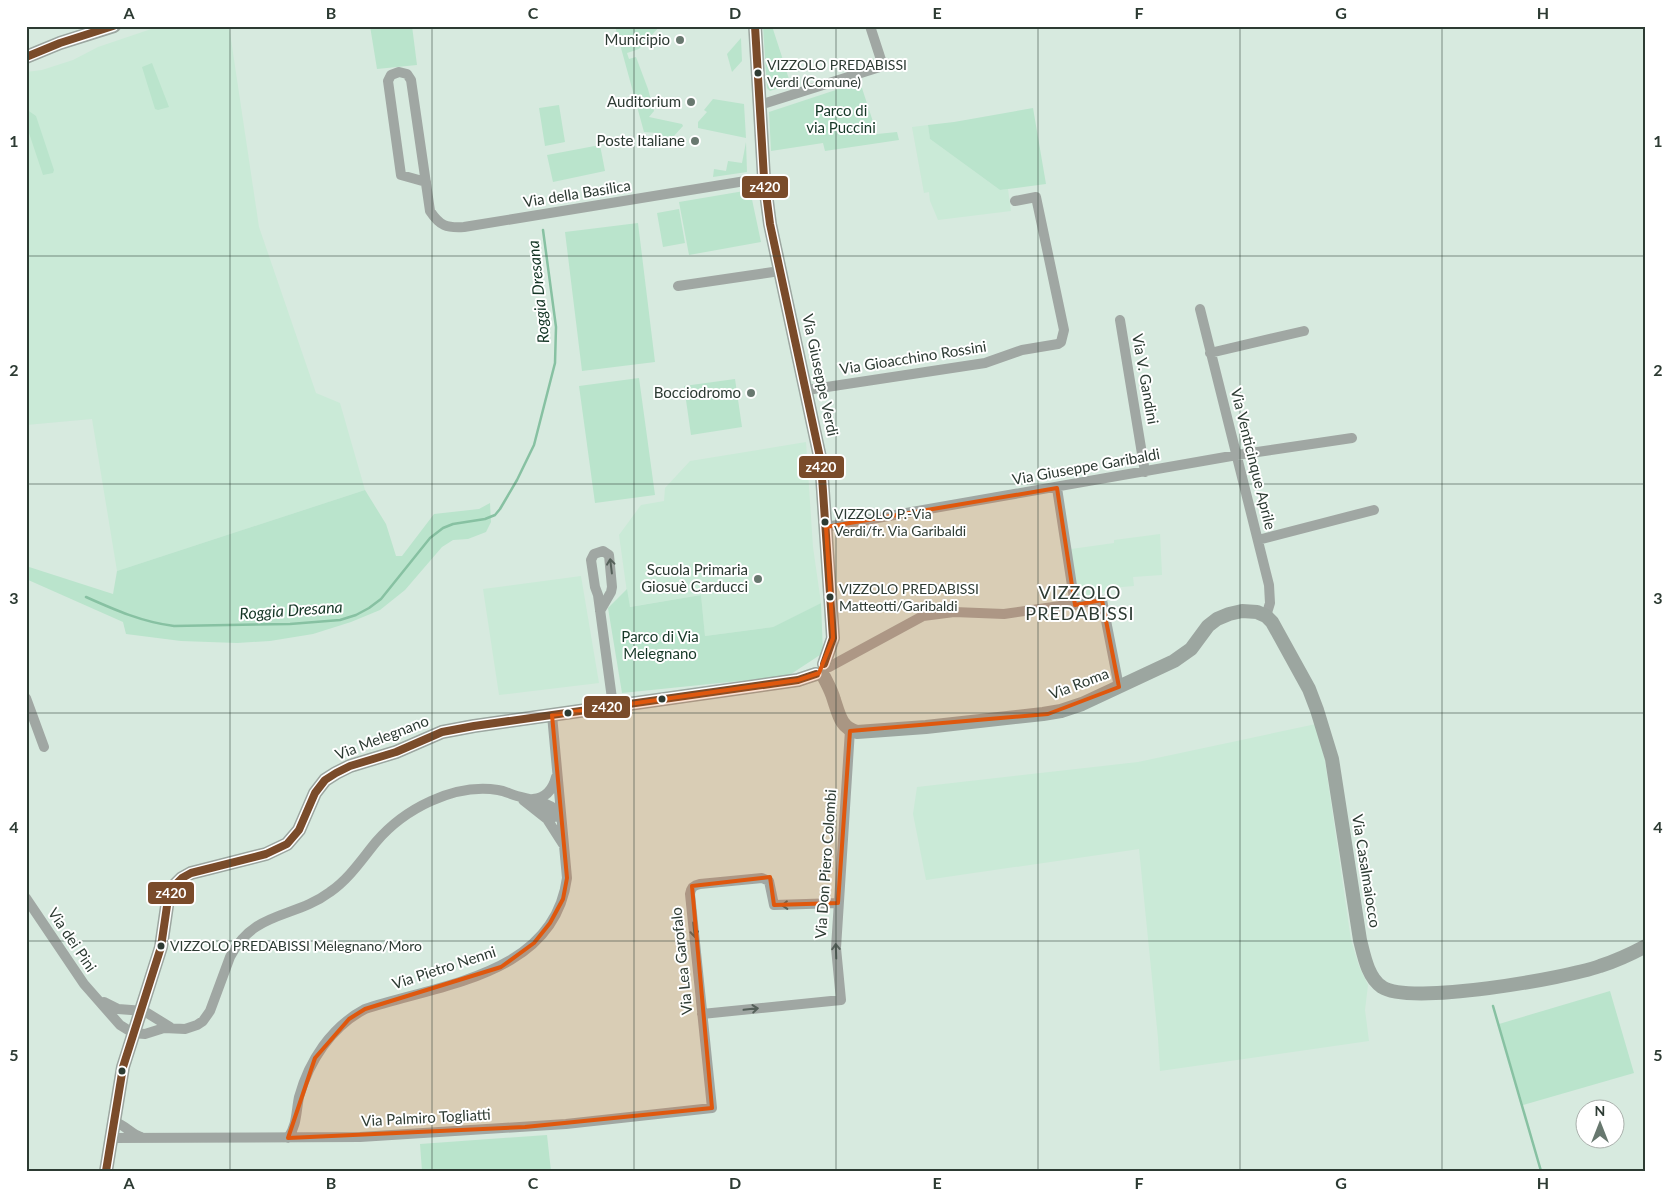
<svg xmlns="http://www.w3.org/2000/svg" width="1672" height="1197" viewBox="0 0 1672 1197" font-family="Lato,sans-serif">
	<rect width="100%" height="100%" fill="#d7eadf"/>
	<path fill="#caead7" d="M 160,26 L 229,26 L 259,227 L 316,393 L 340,403 L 365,490 L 117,571 L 92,419 L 26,425 L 26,72 L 42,70 L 73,60 L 98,47 Z
		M 928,125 L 930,139 L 1000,190 L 1008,189 L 1011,211 L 938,220 L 930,201 L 929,192 L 924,193 L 912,127 Z
		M 806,442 L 813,547 L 821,603 L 773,627 L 705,636 L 701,595 L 629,607 L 619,535 L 641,505 L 664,501 L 665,488 L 690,461 Z
		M 1160,534 L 1162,575 L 1133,577 L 1134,586 L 1111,588 L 1098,595 L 1079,599 L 1071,549 L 1114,543 L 1114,540 Z
		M 581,576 L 599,683 L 499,695 L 483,589 Z
		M 1316,724 L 1325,761 L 1351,940 L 1359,966 L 1368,985 L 1365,1010 L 1369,1041 L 1160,1071 L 1158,1038 L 1139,849 L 926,880 L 913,814 L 917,787 L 1138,762 Z"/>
	<path fill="#bae4cc" d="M 370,26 L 412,26 L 417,65 L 377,69 Z
		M 615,26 L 660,26 L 639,49 L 627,53 L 629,59 L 636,57 L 648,89 L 654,111 L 649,117 L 682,124 L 683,126 L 663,148 L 658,133 L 644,132 Z
		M 763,26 L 772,26 L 783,60 L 779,61 L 781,68 L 785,67 L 790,82 L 788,85 L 770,91 L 767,88 Z
		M 741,38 L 742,61 L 732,72 L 727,54 Z
		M 152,63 L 169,107 L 158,110 L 155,109 L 142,67 Z
		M 860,82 L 877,134 L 897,132 L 899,140 L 825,151 L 823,143 L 771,151 L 769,112 Z
		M 713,99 L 744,104 L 746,138 L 698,128 L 698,122 L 707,112 L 704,110 Z
		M 559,105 L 565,142 L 545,146 L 539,108 Z
		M 1033,108 L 1046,184 L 1000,190 L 930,139 L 928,125 L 954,122 Z
		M 26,109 L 36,116 L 54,170 L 53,173 L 43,175 L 26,124 Z
		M 746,142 L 747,172 L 713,177 L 714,169 L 726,171 L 728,161 L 742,163 Z
		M 600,145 L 605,171 L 553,182 L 547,155 Z
		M 750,190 L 761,242 L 689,255 L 679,202 Z
		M 679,209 L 685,243 L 663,247 L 657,213 Z
		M 638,223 L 655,362 L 582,371 L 565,232 Z
		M 639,378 L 655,495 L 595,503 L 579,386 Z
		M 735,379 L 742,427 L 691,435 L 684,386 Z
		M 365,490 L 386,524 L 396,556 L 402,556 L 434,514 L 479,509 L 490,503 L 491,522 L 486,532 L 468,539 L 453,540 L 442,547 L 405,590 L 380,610 L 351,622 L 313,634 L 270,641 L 237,643 L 181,641 L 126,634 L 123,622 L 26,579 L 26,566 L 113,594 L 117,571 Z
		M 627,589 L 630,607 L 701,595 L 705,636 L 773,627 L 821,603 L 823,653 L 788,676 L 622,693 L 608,608 Z
		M 1610,991 L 1634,1073 L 1523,1105 L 1499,1024 Z
		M 547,1135 L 551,1171 L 422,1171 L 420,1144 Z"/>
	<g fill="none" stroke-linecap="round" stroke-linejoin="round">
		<path stroke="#87c1a2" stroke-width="2.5" d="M 86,597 C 115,610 142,622 174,626 L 290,624 L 340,620 L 356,615 L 369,608 L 381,599 L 430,538 L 443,528 L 453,524 L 485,519 L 495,515 L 500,509 L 517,480 L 534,445 L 555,363 L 556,327 L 543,230
			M 1493,1006 L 1541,1171"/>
		<path stroke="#a0a7a3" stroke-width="10" d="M 760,105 L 883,66 L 870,26
			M 426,182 L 401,175 L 388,81 L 391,75 L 399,72 L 407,74 L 411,80 L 430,211 C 440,226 446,228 464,227 L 764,178
			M 678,286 L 780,271
			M 1200,309 L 1269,585 L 1270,603 L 1266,616
			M 1120,320 L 1145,472
			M 1210,353 L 1304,331
			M 807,390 L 985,363 L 1022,350 L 1058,344 L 1061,342 L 1064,330 L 1036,197 L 1015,201
			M 1057,488 L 1075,605
			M 826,527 L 1237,455 L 1352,438
			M 1258,540 L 1374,510
			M 600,611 L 611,592 L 612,587 L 609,555 L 603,551 L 594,554 L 591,560 L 595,587 L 598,595 L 613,706
			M 829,667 L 923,616 L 954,612 L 1004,614 L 1102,600 L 1119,687
			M 26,698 L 44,747
			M 533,799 C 546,798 553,789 556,777
			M 523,800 L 547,819 L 563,844
			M 26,898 L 84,984 L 120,1025 L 133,1033 L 145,1034 L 164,1028 L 185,1029 L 197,1025 L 203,1021 L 210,1011 L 230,957 C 254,910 294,919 330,892 C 349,879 362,859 376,842 C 404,809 454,783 498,790 C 505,791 510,794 517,796 C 532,800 551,802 561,815 L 554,817 L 541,812
			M 104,1002 L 118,1009 L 144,1011 L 170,1027
			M 702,1014 L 841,1000 L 836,948 L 850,730
			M 115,1122 C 125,1125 131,1134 141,1137
			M 112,1138 L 360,1137 L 566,1124 L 712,1108 L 690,894 C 691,887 694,885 700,884 L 762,878 L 769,881 L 774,905 L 838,903
			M 288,1138 C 297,1125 296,1112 299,1097 C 309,1061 331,1027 365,1009 C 440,984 554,976 567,878 L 552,715"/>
		<path stroke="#9ca6a0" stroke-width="14" d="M 755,26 L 764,178 L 770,224 L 821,462 L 833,638 L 824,664
			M 26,57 L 60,43 L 114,26
			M 824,677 C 828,685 832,692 834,700 C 839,715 841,728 857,732 L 926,727 L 1043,714 L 1061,711 L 1082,704 L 1174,661 L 1191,649 L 1208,626 L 1217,619 L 1229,614 L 1242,611 L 1257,612 L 1266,616 L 1272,622 L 1309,689 L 1317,710 L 1332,759 L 1360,940 C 1364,956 1368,978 1382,987 C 1410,1006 1566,978 1600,966 C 1616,961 1631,954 1646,946
			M 106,1171 L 123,1067 L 161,947 L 168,899 L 175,885 L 182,878 L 191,873 L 266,854 L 287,844 L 299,830 L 315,793 L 325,780 L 336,773 L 350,766 L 396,752 L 442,732 L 474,726 L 798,680 L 816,674"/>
		<defs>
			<path id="bus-1" d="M 755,26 L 764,178 L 770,224 L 821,462 L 833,638 L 824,664
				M 26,57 L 60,43 L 113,26
				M 106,1171 L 123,1067 L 161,947 L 168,899 L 175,885 L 182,878 L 191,873 L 266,854 L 287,844 L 299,830 L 315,793 L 325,780 L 336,773 L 350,766 L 396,752 L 442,732 L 474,726 L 798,680 L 816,674"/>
		</defs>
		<use href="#bus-1" stroke="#fff" stroke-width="11"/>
		<use href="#bus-1" stroke="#7a4b2a" stroke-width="8"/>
	</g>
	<defs><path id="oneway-shaft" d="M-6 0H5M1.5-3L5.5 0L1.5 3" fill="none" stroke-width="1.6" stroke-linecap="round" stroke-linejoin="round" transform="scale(1.25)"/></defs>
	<g stroke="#55615a">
		<use href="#oneway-shaft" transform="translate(611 566) rotate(-97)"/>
		<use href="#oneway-shaft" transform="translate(789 905) rotate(177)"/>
		<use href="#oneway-shaft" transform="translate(694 930) rotate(84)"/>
		<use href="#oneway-shaft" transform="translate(836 951) rotate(-92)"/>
		<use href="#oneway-shaft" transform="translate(751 1009) rotate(-6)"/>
	</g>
	<path fill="#df580e" fill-opacity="0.2" stroke="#df580e" stroke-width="4" stroke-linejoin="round" d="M 1057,488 L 1075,605 L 1102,600 L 1119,687 L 1048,714 L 850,731 L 838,903 L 774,905 L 770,877 L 692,886 L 712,1108 L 525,1127 L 288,1138 L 315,1058 L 349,1019 L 365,1009 L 501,967 L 534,943 L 550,923 L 563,899 L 567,878 L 552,715 L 798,680 L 819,673 L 833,638 L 826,527 Z"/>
	<path fill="none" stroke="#2d3b33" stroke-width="1" stroke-opacity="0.55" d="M 230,26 L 230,1171M 432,26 L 432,1171M 634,26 L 634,1171M 836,26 L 836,1171M 1038,26 L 1038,1171M 1240,26 L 1240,1171M 1442,26 L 1442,1171M 26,256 L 1646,256M 26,484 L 1646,484M 26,713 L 1646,713M 26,941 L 1646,941"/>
	<g fill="#68786f" stroke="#fff" stroke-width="2">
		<circle cx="680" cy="40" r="5"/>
		<circle cx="691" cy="102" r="5"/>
		<circle cx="695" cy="141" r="5"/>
		<circle cx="751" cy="393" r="5"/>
		<circle cx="758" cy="579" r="5"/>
	</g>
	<g fill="#2d3b33" stroke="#fff" stroke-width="2">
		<circle cx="758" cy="73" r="4.5"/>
		<circle cx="825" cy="522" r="4.5"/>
		<circle cx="830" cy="597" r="4.5"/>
		<circle cx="662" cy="699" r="4.5"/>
		<circle cx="568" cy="713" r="4.5"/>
		<circle cx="161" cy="946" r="4.5"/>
		<circle cx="122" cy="1071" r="4.5"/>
	</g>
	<g text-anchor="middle" stroke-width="4" stroke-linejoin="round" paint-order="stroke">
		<g font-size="14" fill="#2d3b33" stroke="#fff" text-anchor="start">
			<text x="767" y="70">VIZZOLO PREDABISSI<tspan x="767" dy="17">Verdi (Comune)</tspan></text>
			<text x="834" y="519">VIZZOLO P.-Via<tspan x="834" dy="17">Verdi/fr. Via Garibaldi</tspan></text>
			<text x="839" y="594">VIZZOLO PREDABISSI<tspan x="839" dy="17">Matteotti/Garibaldi</tspan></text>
			<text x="170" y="951">VIZZOLO PREDABISSI Melegnano/Moro</text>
		</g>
		<g font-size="15" fill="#2d3b33" stroke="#fff" text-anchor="end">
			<text x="670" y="45">Municipio</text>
			<text x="681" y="107">Auditorium</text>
			<text x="685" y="146">Poste Italiane</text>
			<text x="741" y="398">Bocciodromo</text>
			<text x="748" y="575">Scuola Primaria<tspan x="748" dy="17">Giosuè Carducci</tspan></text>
		</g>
		<g font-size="15" fill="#173928" stroke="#fff">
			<text x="841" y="116">Parco di<tspan x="841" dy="17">via Puccini</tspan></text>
			<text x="660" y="642">Parco di Via<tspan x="660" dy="17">Melegnano</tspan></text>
		</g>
		<g font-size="15" fill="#2d3b33" stroke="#fff">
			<text transform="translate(577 194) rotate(-9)" y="5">Via della Basilica</text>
			<text transform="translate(913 358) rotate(-9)" y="5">Via Gioacchino Rossini</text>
			<text transform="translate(820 375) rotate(78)" y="5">Via Giuseppe Verdi</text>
			<text transform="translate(1145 379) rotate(80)" y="5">Via V. Gandini</text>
			<text transform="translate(1253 459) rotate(76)" y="5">Via Venticinque Aprile</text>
			<text transform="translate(1086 467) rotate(-10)" y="5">Via Giuseppe Garibaldi</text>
			<text transform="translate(1079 684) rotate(-21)" y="5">Via Roma</text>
			<text transform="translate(382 738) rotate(-21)" y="5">Via Melegnano</text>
			<text transform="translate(826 864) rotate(-86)" y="5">Via Don Piero Colombi</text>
			<text transform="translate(1366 871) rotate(81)" y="5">Via Casalmaiocco</text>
			<text transform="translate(72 940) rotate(56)" y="5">Via dei Pini</text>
			<text transform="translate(682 961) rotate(-96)" y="5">Via Lea Garofalo</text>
			<text transform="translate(444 968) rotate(-18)" y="5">Via Pietro Nenni</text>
			<text transform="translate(426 1118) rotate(-3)" y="5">Via Palmiro Togliatti</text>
		</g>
		<g font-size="16" font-style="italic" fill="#133424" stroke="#fff">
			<text transform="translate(538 292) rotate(-96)" y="6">Roggia Dresana</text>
			<text transform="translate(291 610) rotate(-4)" y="6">Roggia Dresana</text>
		</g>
		<g font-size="18" letter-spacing="1" fill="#2d3b33" stroke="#fff">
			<text x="1080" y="599">VIZZOLO<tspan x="1080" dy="21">PREDABISSI</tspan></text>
		</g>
	</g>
	<g stroke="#fff" stroke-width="2">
		<rect x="741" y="175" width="48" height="24" rx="5" fill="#7a4b2a"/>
		<rect x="798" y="455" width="47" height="24" rx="5" fill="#7a4b2a"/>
		<rect x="583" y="695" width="48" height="24" rx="5" fill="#7a4b2a"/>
		<rect x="147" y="881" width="48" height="24" rx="5" fill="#7a4b2a"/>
	</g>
	<g font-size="14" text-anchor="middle" font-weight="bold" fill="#fff">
		<text x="765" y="192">z420</text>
		<text x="821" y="472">z420</text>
		<text x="607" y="712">z420</text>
		<text x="171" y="898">z420</text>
	</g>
	<rect width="1672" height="1197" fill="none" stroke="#ffffff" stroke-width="55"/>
	<g transform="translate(1600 1124)"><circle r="24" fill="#ffffff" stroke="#abb1ad"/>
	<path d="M0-4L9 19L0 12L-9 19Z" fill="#68786f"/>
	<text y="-8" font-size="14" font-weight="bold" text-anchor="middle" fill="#2d3b33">N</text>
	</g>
	<rect x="28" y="28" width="1616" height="1142" fill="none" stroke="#2d3b33" stroke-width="2"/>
	<g font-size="16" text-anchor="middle" font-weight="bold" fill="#2d3b33">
		<text x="129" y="19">A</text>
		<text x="331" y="19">B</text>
		<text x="533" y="19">C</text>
		<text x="735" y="19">D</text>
		<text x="937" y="19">E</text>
		<text x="1139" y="19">F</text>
		<text x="1341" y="19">G</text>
		<text x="1543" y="19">H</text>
		<text x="14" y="147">1</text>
		<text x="1658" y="147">1</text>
		<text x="14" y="376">2</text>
		<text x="1658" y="376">2</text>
		<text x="14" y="604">3</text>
		<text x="1658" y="604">3</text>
		<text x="14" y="833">4</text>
		<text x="1658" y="833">4</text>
		<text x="14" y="1061">5</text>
		<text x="1658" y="1061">5</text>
		<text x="129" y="1189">A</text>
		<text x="331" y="1189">B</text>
		<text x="533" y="1189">C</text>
		<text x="735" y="1189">D</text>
		<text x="937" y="1189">E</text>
		<text x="1139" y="1189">F</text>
		<text x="1341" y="1189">G</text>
		<text x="1543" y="1189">H</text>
	</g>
</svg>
